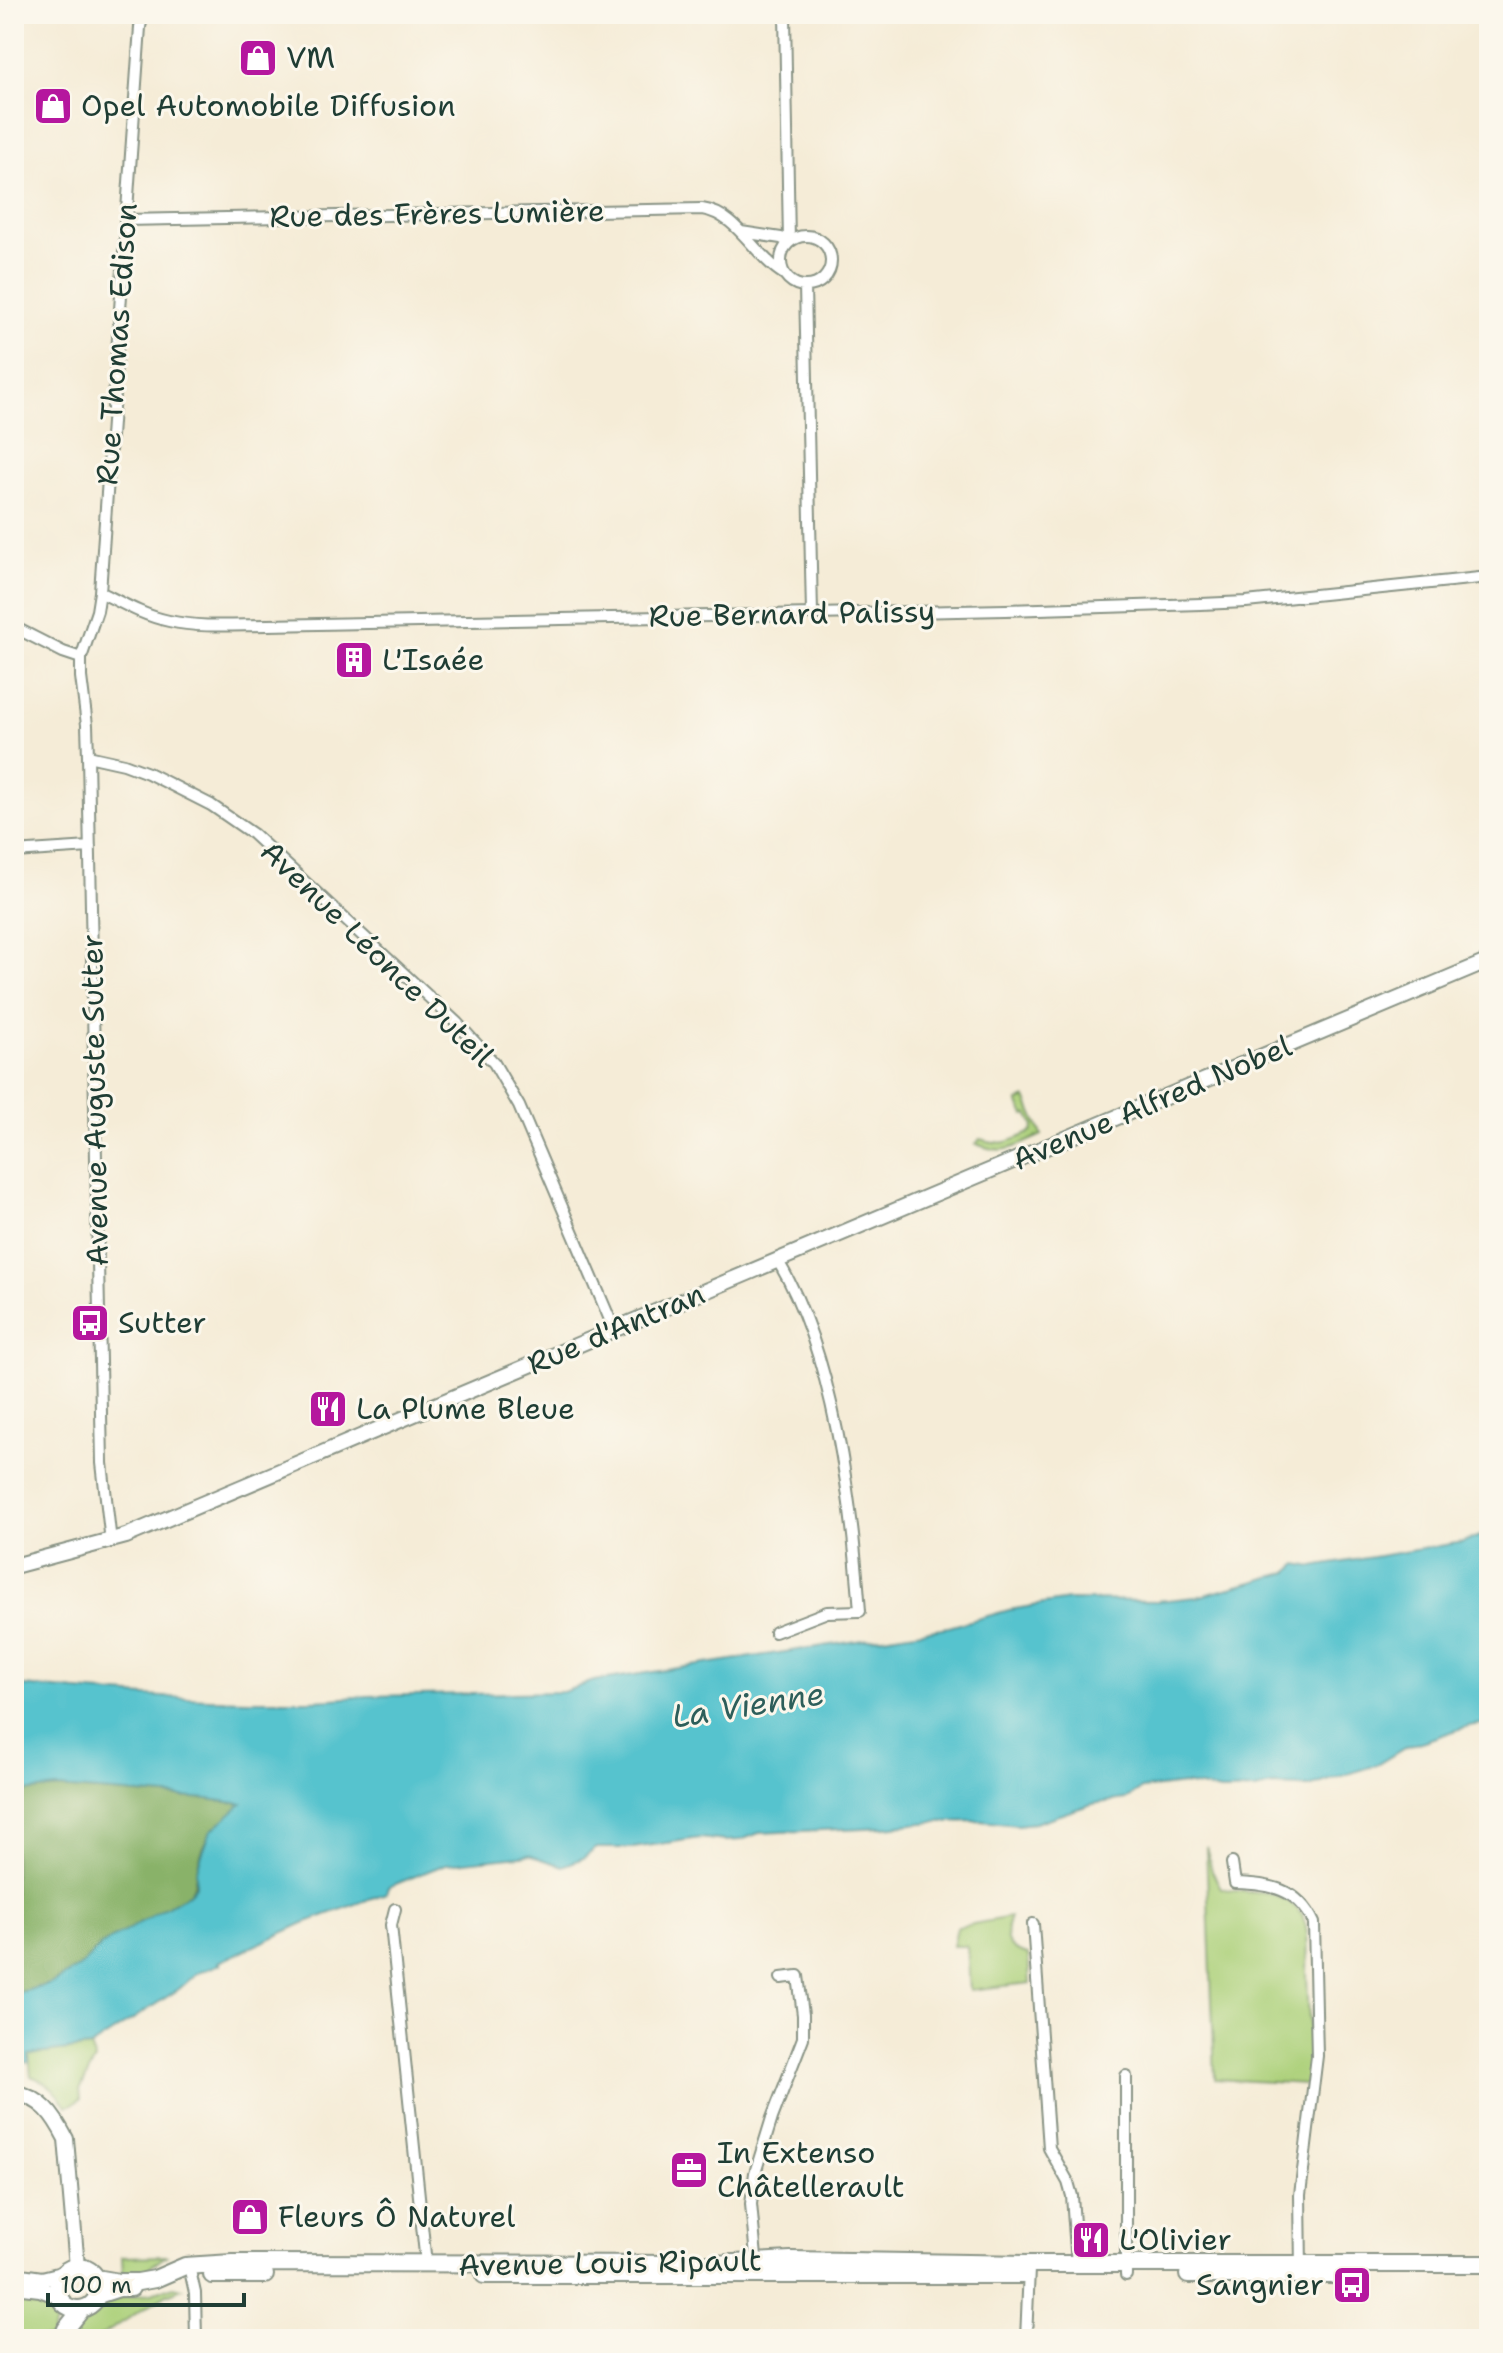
<svg xmlns="http://www.w3.org/2000/svg" width="1503" height="2353" viewBox="0 0 1503 2353" font-family="'Shantell Sans',sans-serif">
	<rect width="100%" height="100%" fill="#fbf7ec"/>
	<filter id="ink" filterUnits="userSpaceOnUse"><feTurbulence type="fractalNoise" baseFrequency=".0125" numOctaves="2"/><feDisplacementMap in="SourceGraphic" scale="16" xChannelSelector="R" yChannelSelector="G"/><feConvolveMatrix kernelMatrix="1 2 1 2 8 2 1 2 1" color-interpolation-filters="sRGB"/></filter>
	<filter id="wash" filterUnits="userSpaceOnUse"><feTurbulence type="fractalNoise" baseFrequency=".006" numOctaves="4" result="noise"/><feDisplacementMap in="SourceGraphic" scale="32" xChannelSelector="R" yChannelSelector="G"/><feGaussianBlur stdDeviation="1.8" result="paint"/><feColorMatrix in="noise" values="0 0 0 0 0 0 0 0 0 0 0 0 0 0 0 0 0 1.4 0 .05"/><feComposite in="paint" operator="in"/></filter>
	<g filter="url(#wash)">
		<rect width="100%" height="100%" fill="#f5ecd7"/>
		<path fill="#acd079" stroke="#668656" stroke-width="2" d="M 1026,1098 L 1042,1135 C 1015,1147 1006,1156 976,1144 L 980,1139 C 1004,1146 1009,1142 1032,1132 L 1034,1125 L 1028,1114 L 1025,1115 L 1018,1102 Z
			M 1206,1846 L 1212,1871 L 1221,1888 C 1243,1895 1266,1888 1287,1901 C 1294,1905 1300,1911 1303,1918 C 1310,1934 1307,1956 1307,1973 C 1308,2012 1312,2044 1306,2084 L 1215,2079 Z
			M 1010,1917 C 1003,1938 1004,1949 1028,1955 L 1030,1983 L 970,1990 L 967,1946 L 953,1946 L 957,1927 Z
			M 90,2047 L 95,2060 L 80,2090 L 81,2099 L 67,2107 C 57,2091 49,2083 31,2076 L 29,2055 Z
			M 166,2256 L 149,2268 L 150,2271 L 123,2274 L 122,2257 Z
			M 174,2286 L 182,2288 L 167,2294 L 96,2339 L 73,2339 L 79,2326 L 113,2299 L 151,2293 Z
			M 34,2296 C 55,2303 58,2318 51,2338 L 14,2339 L 14,2303 L 34,2302 Z"/>
		<path fill="#89b269" stroke="#54784e" stroke-width="2" d="M 57,1788 L 208,1799 L 242,1804 L 241,1807 C 214,1826 205,1835 197,1869 C 194,1879 197,1884 190,1893 L 100,1946 L 80,1967 L 50,1984 L 14,1994 L 14,1793 Z"/>
		<path fill="#56c3ce" stroke="#3a8081" stroke-width="2" d="M 1489,1533 L 1489,1723 L 1469,1726 L 1406,1747 L 1378,1764 L 1309,1787 L 1272,1786 L 1255,1790 L 1221,1791 L 1184,1784 L 1142,1789 L 1125,1799 L 1092,1804 L 1035,1823 L 1017,1825 L 981,1821 L 932,1822 L 884,1827 L 759,1833 L 741,1840 L 725,1841 L 700,1838 L 633,1848 L 597,1848 L 583,1858 L 563,1866 L 529,1855 L 446,1864 L 388,1887 L 386,1893 L 304,1923 L 219,1962 L 220,1964 L 196,1974 L 179,1989 L 90,2047 L 29,2055 L 29,2062 L 14,2064 L 14,1994 L 50,1984 L 80,1967 L 100,1946 L 190,1893 L 196,1886 L 196,1871 L 211,1830 L 242,1804 L 208,1799 L 57,1788 L 14,1793 L 14,1685 C 92,1693 170,1699 249,1700 C 289,1700 327,1701 367,1696 L 563,1692 L 594,1681 L 949,1627 L 1009,1610 L 1068,1600 L 1157,1601 L 1197,1597 L 1289,1572 L 1298,1564 L 1313,1567 L 1463,1542 Z"/>
	</g>
	<g filter="url(#ink)">
		<g fill="none" stroke-linecap="round" stroke-linejoin="round">
			<defs>
				<path id="minor" d="M 125,220 L 702,209 C 738,214 754,256 784,274
					M 741,232 L 781,238 L 789,242 L 785,14
					M781 261a25 25 0 1 1 50 0a25 25 0 1 1-50 0Z
					M 805,286 L 812,614
					M 100,592 C 122,603 144,616 169,621 C 201,628 235,625 268,625 L 1006,610 L 1201,604 L 1246,602 L 1489,577
					M 14,627 L 63,652 L 81,658
					M 88,756 L 124,764 L 148,773 L 211,805 L 253,834 L 457,1023 L 494,1063 L 519,1106 L 614,1329
					M 14,852 L 90,847
					M 111,1542 L 102,1463 L 88,756 L 87,725 L 81,677 L 81,658 L 97,611 L 100,592 L 140,27 L 143,14
					M 775,1632 L 827,1612 L 860,1611 C 852,1503 834,1355 778,1261
					M 1232,1863 L 1235,1883 C 1270,1884 1298,1888 1314,1923 L 1317,2056 L 1300,2195 L 1301,2269
					M 395,1909 L 391,1925 L 426,2264
					M 1033,1924 L 1049,2148 L 1068,2182 L 1072,2196 L 1077,2265
					M 1126,2076 L 1126,2275
					M 189,2266 L 195,2293 L 196,2339
					M 757,2268 L 751,2204 L 755,2173 L 772,2118 L 803,2038 L 803,2015 L 798,1976 L 781,1978
					M 1026,2339 L 1029,2269"/>
				<path id="tertiary" d="M 14,1566 L 126,1536 L 977,1176 L 1489,961
					M 14,2092 C 43,2099 53,2114 66,2139 L 77,2267"/>
				<path id="secondary" d="M 14,2275 L 42,2279 L 62,2274
					M 14,2286 L 40,2289 L 58,2296"/>
				<path id="primary" d="M57 2288a21 21 0 1 1 42 0a21 21 0 1 1-42 0Z
					M 212,2275 L 265,2275
					M 484,2275 L 1025,2275
					M 1188,2275 L 1345,2275
					M 96,2278 L 119,2282 L 138,2282 L 155,2279 L 185,2266 L 232,2263 L 714,2264 L 791,2260 L 1029,2264 L 1489,2264
					M 98,2295 L 119,2288 L 131,2288
					M 62,2339 L 66,2329 L 82,2309"/>
			</defs>
			<use href="#minor" stroke="#8a9486" stroke-width="14"/>
			<use href="#tertiary" stroke="#8a9486" stroke-width="18"/>
			<use href="#secondary" stroke="#8a9486" stroke-width="18"/>
			<use href="#primary" stroke="#8a9486" stroke-width="20"/>
			<use href="#minor" stroke="#fff" stroke-width="10"/>
			<use href="#tertiary" stroke="#fff" stroke-width="14"/>
			<use href="#secondary" stroke="#fff" stroke-width="14"/>
			<use href="#primary" stroke="#fff" stroke-width="16"/>
		</g>
	</g>
	<defs>
		<symbol id="shop-square" viewBox="-11 -11 22 22"><rect x="-9" y="-9" width="18" height="18" rx="4" fill="#b5179e" stroke="#fbf7ec"/><path d="M-5-2.5h2.3a2.7 3.5 0 0 1 5.4 0H5L5.5 6h-11ZM-1.5-2.5h3a1.5 2.3 0 0 0-3 0Z" fill="#fff"/></symbol>
		<symbol id="building-square" viewBox="-11 -11 22 22"><rect x="-9" y="-9" width="18" height="18" rx="4" fill="#b5179e" stroke="#fbf7ec"/><path d="M-4-6H4V6H1V3H-1V6H-4ZM-2.5-4.3h1.7v1.8h-1.7ZM.8-4.3h1.7v1.8H.8ZM-2.5-1h1.7V.8h-1.7ZM.8-1h1.7V.8H.8Z" fill="#fff"/></symbol>
		<symbol id="bus-square" viewBox="-11 -11 22 22"><rect x="-9" y="-9" width="18" height="18" rx="4" fill="#b5179e" stroke="#fbf7ec"/><path d="M-5-6H5V4H4V6H2V4H-2V6H-4V4H-5ZM-3.5-4V0h7V-4ZM-3.5 1.2v1.5H-2V1.2ZM2 1.2v1.5H3.5V1.2Z" fill="#fff"/></symbol>
		<symbol id="restaurant-square" viewBox="-11 -11 22 22"><rect x="-9" y="-9" width="18" height="18" rx="4" fill="#b5179e" stroke="#fbf7ec"/><path d="M-5-6h1v4h1v-4h1v4h1v-4h1v5L-1.5 .5V6h-2V.5L-5-1ZM5-6V6H3V1.5H1.5Q1.5-4 5-6Z" fill="#fff"/></symbol>
		<symbol id="office-square" viewBox="-11 -11 22 22"><rect x="-9" y="-9" width="18" height="18" rx="4" fill="#b5179e" stroke="#fbf7ec"/><path d="M-6-3h4V-5.5h4V-3h4V5H-6ZM-1-4.5V-3h2v-1.5ZM-6 0V1H6V0Z" fill="#fff"/></symbol>
	</defs>
	<g fill-rule="evenodd">
		<use href="#shop-square" x="236" y="36" width="44" height="44"/>
		<use href="#shop-square" x="31" y="84" width="44" height="44"/>
		<use href="#building-square" x="332" y="638" width="44" height="44"/>
		<use href="#bus-square" x="68" y="1301" width="44" height="44"/>
		<use href="#restaurant-square" x="306" y="1387" width="44" height="44"/>
		<use href="#office-square" x="667" y="2148" width="44" height="44"/>
		<use href="#shop-square" x="228" y="2195" width="44" height="44"/>
		<use href="#restaurant-square" x="1069" y="2218" width="44" height="44"/>
		<use href="#bus-square" x="1330" y="2263" width="44" height="44"/>
	</g>
	<g text-anchor="middle" stroke-width="6" stroke-linejoin="round" paint-order="stroke">
		<g font-size="30" fill="#1f3d34" stroke="#fbf7ec" text-anchor="start">
			<text x="286" y="68">VM</text>
			<text x="81" y="116">Opel Automobile Diffusion</text>
			<text x="382" y="670">L'Isaée</text>
			<text x="118" y="1333">Sutter</text>
			<text x="356" y="1419">La Plume Bleue</text>
			<text x="717" y="2163">In Extenso<tspan x="717" dy="34">Châtellerault</tspan></text>
			<text x="278" y="2227">Fleurs Ô Naturel</text>
			<text x="1119" y="2250">L'Olivier</text>
			<text x="1324" y="2295" text-anchor="end">Sangnier</text>
		</g>
		<g font-size="30" fill="#1f3d34" stroke="#fbf7ec">
			<text transform="translate(437 214) rotate(-1)" y="10">Rue des Frères Lumière</text>
			<text transform="translate(117 344) rotate(-86)" y="10">Rue Thomas Edison</text>
			<text transform="translate(792 614) rotate(-1)" y="10">Rue Bernard Palissy</text>
			<text transform="translate(377 954) rotate(44)" y="10">Avenue Léonce Duteil</text>
			<text transform="translate(95 1100) rotate(-91)" y="10">Avenue Auguste Sutter</text>
			<text transform="translate(1152 1103) rotate(-23)" y="10">Avenue Alfred Nobel</text>
			<text transform="translate(616 1329) rotate(-23)" y="10">Rue d'Antran</text>
			<text transform="translate(610 2263) rotate(-1)" y="10">Avenue Louis Ripault</text>
		</g>
		<g font-size="32" font-style="italic" fill="#2d5e5a" stroke="#fbf7ec">
			<text transform="translate(748 1705) rotate(-9)" y="11">La Vienne</text>
		</g>
	</g>
	<rect width="1503" height="2353" fill="none" stroke="#fbf7ec" stroke-width="48"/>
	<path d="M48 2293v12h196v-12" fill="none" stroke="#1f3d34" stroke-width="4"/>
	<text x="60" y="2293" font-size="24" fill="#1f3d34" stroke="#fbf7ec" stroke-width="6" paint-order="stroke">100 m</text>
</svg>
